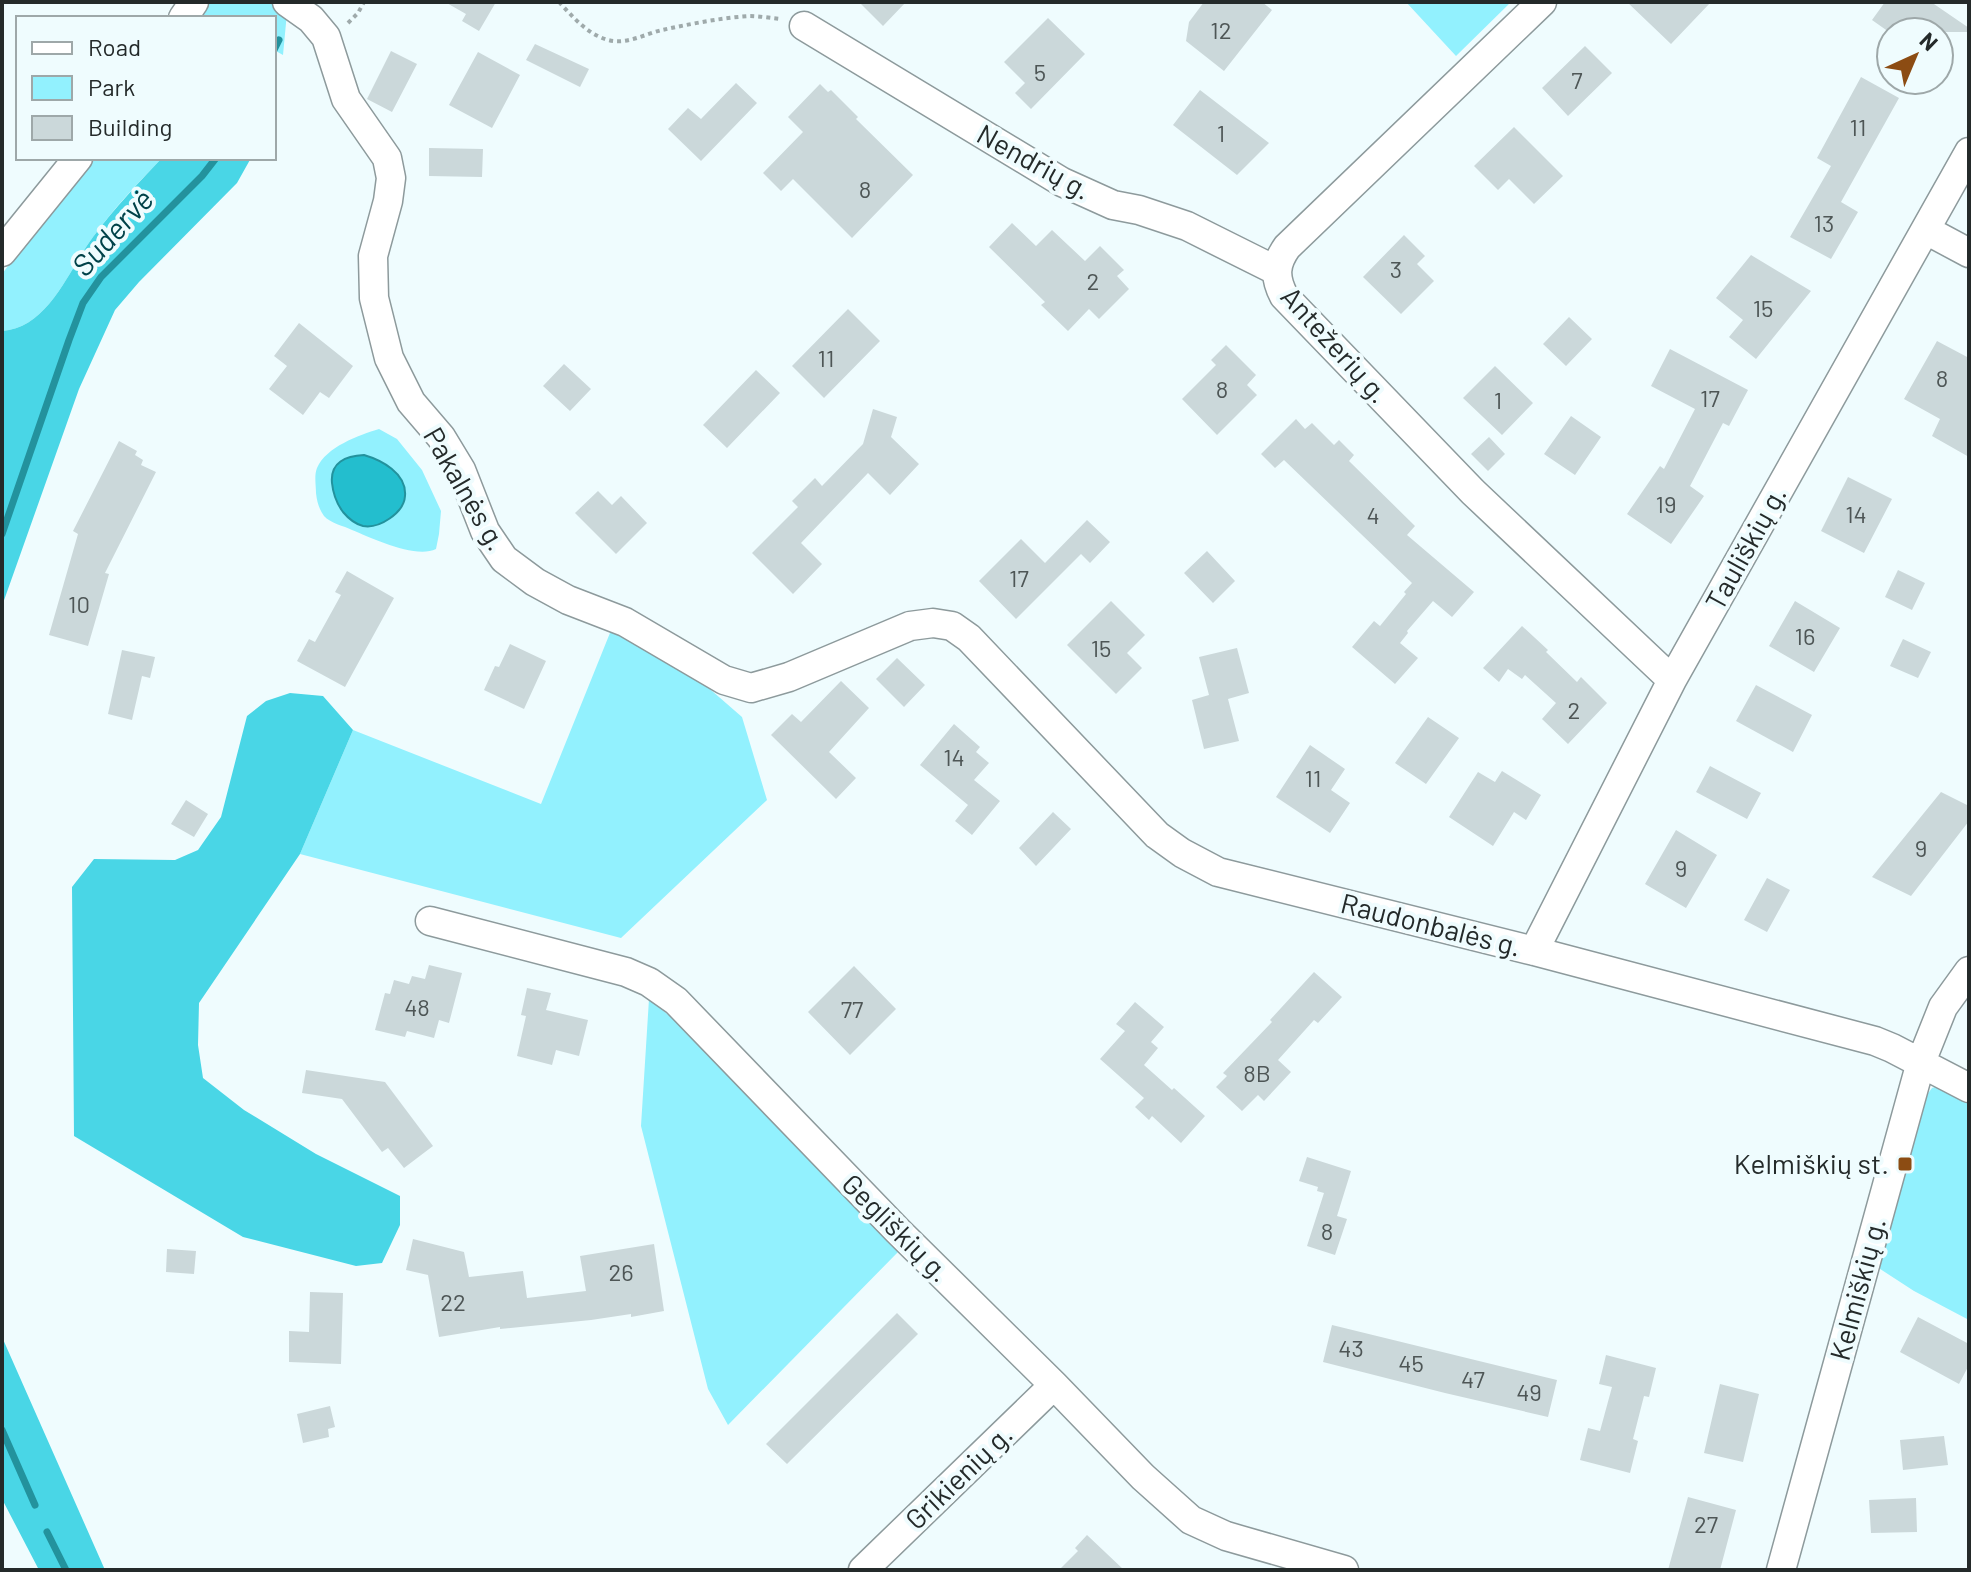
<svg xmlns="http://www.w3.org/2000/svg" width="1971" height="1572" viewBox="0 0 1971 1572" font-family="Barlow,sans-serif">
	<rect width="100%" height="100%" fill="#effcfe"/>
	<path fill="#92f1fe" d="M 205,2 L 288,2 L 283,55 L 274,50 L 274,18 L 194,18 Z
		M 1406,2 L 1511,2 L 1456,56 Z
		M 89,158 L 162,158 C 138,183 114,208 93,237 C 69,269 49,328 2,331 L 2,274 Z
		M 379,429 L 397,439 L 422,470 L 441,511 L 439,534 L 436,549 C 415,559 372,538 352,530 C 344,526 330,523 324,516 C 319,509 317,502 316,493 C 316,486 314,475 317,468 C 326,447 359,435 379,429 Z
		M 614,623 L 696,677 L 742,717 L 767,800 L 621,938 L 300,854 L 353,730 L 541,804 Z
		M 649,999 L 705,1045 L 898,1252 L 728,1425 L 708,1389 L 641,1126 Z
		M 1941,1085 L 1969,1098 L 1969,1320 L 1914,1291 L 1874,1265 L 1926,1096 L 1932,1088 Z"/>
	<path fill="#49d6e6" d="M 162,158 L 251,158 L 237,183 L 139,282 L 115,310 L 79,389 L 2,606 L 2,331 C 49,328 69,269 93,237 C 114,209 138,183 162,158 Z
		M 290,693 L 323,696 L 353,730 L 300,854 L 199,1003 L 198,1045 L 203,1078 L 244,1110 L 316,1154 L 400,1196 L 400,1225 L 382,1263 L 356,1266 L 243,1237 L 74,1136 L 72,887 L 94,859 L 175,860 L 198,850 L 221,817 L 247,716 L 266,701 Z
		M 2,1337 L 105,1570 L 39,1570 L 2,1499 Z"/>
	<path fill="#23bece" stroke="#23929d" stroke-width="2" d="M 364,455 C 381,460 407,473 405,496 C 404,513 379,529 363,526 C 355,524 348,518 343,512 C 337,504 333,493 332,483 C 330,462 346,456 364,455 Z"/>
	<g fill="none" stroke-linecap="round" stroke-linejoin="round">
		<path stroke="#23929d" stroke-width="7" d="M 274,50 L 279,40
			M 2,534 L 69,340 L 83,303 L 101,277 L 202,176 L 216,158
			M 2,1430 L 35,1505
			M 47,1532 L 66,1570"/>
	</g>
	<path fill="#cbd8da" d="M 445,2 L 496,2 L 479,31 L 462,21 L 466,14 Z
		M 859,2 L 906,2 L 883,26 Z
		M 1204,2 L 1262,2 L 1272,10 L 1224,71 L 1186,41 L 1189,22 Z
		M 1627,2 L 1711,2 L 1671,44 Z
		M 1885,2 L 1931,2 L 1969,28 L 1969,32 L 1889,32 L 1872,20 Z
		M 1048,18 L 1085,54 L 1031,109 L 1015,93 L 1025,83 L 1004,62 Z
		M 535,44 L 589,69 L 580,87 L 526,60 Z
		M 1585,46 L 1612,73 L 1568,116 L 1542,88 Z
		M 391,51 L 417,64 L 392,112 L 367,99 Z
		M 478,52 L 520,75 L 492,128 L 449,105 Z
		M 1861,77 L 1899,98 L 1841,202 L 1858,212 L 1831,259 L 1790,237 L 1831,166 L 1817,158 Z
		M 736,83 L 757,103 L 701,161 L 668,129 L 688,108 L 701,119 Z
		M 820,84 L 828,92 L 831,90 L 858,117 L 856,119 L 913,175 L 852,238 L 793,179 L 781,191 L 763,173 L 803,132 L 788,117 Z
		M 1200,90 L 1269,143 L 1237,175 L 1173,125 Z
		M 1514,127 L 1563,176 L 1534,204 L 1509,179 L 1498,190 L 1474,166 Z
		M 429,148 L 483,149 L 482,177 L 429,176 Z
		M 1012,223 L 1036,246 L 1052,230 L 1085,261 L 1100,246 L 1124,270 L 1117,276 L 1129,289 L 1099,319 L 1089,309 L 1068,331 L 1041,305 L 1045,302 L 989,247 Z
		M 1404,235 L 1425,256 L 1417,264 L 1434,281 L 1401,314 L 1363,277 Z
		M 1751,255 L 1811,291 L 1756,359 L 1729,337 L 1743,320 L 1716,298 Z
		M 848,309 L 880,341 L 824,398 L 792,366 Z
		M 1569,317 L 1592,339 L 1566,366 L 1543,344 Z
		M 299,323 L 353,366 L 329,398 L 320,392 L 303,415 L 269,389 L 287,366 L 274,356 Z
		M 1937,341 L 1969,358 L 1969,457 L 1932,436 L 1940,419 L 1904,399 Z
		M 1226,345 L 1256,375 L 1247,385 L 1257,395 L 1217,435 L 1182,399 L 1216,365 L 1211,360 Z
		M 1670,349 L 1748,390 L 1729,426 L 1723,423 L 1690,486 L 1704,496 L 1671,544 L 1627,514 L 1660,466 L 1664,469 L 1695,409 L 1651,386 Z
		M 564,364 L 591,389 L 570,411 L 543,386 Z
		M 1495,366 L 1533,403 L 1502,435 L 1463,398 Z
		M 756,370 L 780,393 L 727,448 L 703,425 Z
		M 873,409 L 897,417 L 891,437 L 919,464 L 890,495 L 868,473 L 801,543 L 822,564 L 793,594 L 752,553 L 798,507 L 792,501 L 815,478 L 822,486 L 863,444 Z
		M 1571,416 L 1601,437 L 1575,475 L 1544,454 Z
		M 1296,419 L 1305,429 L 1312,423 L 1334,445 L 1339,440 L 1354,455 L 1349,461 L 1415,526 L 1407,535 L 1474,592 L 1452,617 L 1433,601 L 1407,631 L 1408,633 L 1400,643 L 1418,658 L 1395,684 L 1352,647 L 1374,621 L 1380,626 L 1406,594 L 1404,592 L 1412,583 L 1284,460 L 1275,468 L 1261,454 Z
		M 1489,437 L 1505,454 L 1488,471 L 1471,454 Z
		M 119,441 L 137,451 L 135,455 L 143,460 L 141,465 L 156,472 L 105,573 L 109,574 L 88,646 L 49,635 L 78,534 L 73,531 Z
		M 1848,477 L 1892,499 L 1864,553 L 1821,531 Z
		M 598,491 L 612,505 L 621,496 L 647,523 L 616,554 L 575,513 Z
		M 1087,520 L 1110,542 L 1090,563 L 1081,554 L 1016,619 L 979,581 L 1021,539 L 1045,563 Z
		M 1207,551 L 1235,581 L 1213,603 L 1184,573 Z
		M 1898,570 L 1925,583 L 1912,610 L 1885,597 Z
		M 347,571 L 394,598 L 345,687 L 297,661 L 309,639 L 315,642 L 341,595 L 335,592 Z
		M 1111,601 L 1145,635 L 1127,653 L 1142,668 L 1116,694 L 1067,645 Z
		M 1795,601 L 1840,628 L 1814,672 L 1769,646 Z
		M 1522,626 L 1548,650 L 1546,652 L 1577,682 L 1581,677 L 1607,703 L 1568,744 L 1542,719 L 1556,703 L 1525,675 L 1522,679 L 1508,669 L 1499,682 L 1483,668 Z
		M 1903,639 L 1931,652 L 1918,678 L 1890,666 Z
		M 510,644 L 546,661 L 524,709 L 484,690 L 495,666 L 499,667 Z
		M 1237,648 L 1249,693 L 1228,699 L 1239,741 L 1204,749 L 1192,700 L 1209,695 L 1199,657 Z
		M 122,650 L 155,657 L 150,678 L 142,676 L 132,720 L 108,714 Z
		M 897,658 L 925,685 L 904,707 L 876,679 Z
		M 841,681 L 869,708 L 829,752 L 856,778 L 836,799 L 771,735 L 792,714 L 801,722 Z
		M 1756,685 L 1812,715 L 1793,752 L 1736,721 Z
		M 1428,717 L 1459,738 L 1426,784 L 1395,763 Z
		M 954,724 L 980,747 L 976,752 L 989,763 L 974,780 L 1000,801 L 972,835 L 955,821 L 968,805 L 920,765 Z
		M 1310,745 L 1345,769 L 1331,790 L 1350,803 L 1330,833 L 1276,797 Z
		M 1710,766 L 1761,793 L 1747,819 L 1696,792 Z
		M 1502,771 L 1541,795 L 1526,820 L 1514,812 L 1493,846 L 1449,817 L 1478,772 L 1495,782 Z
		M 1941,792 L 1969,806 L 1969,821 L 1911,896 L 1872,877 Z
		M 186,800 L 208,814 L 194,837 L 171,824 Z
		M 1053,812 L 1071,829 L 1036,866 L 1019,848 Z
		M 1676,830 L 1717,855 L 1686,908 L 1645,884 Z
		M 1767,878 L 1790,890 L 1767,932 L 1744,920 Z
		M 429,965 L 462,973 L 449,1023 L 439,1020 L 434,1038 L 407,1031 L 405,1037 L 375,1030 L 385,993 L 390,994 L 394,980 L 409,984 L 412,976 L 425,979 Z
		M 854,966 L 896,1009 L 850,1055 L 808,1012 Z
		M 1314,972 L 1342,997 L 1318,1023 L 1314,1020 L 1278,1060 L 1291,1072 L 1264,1101 L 1258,1095 L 1242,1111 L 1216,1087 L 1227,1076 L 1223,1073 L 1272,1022 L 1270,1020 Z
		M 527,988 L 551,993 L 546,1010 L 588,1020 L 579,1056 L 556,1050 L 552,1065 L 517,1056 L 526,1016 L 521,1015 Z
		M 1135,1002 L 1164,1027 L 1151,1042 L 1158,1048 L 1144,1065 L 1172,1090 L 1174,1088 L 1205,1116 L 1181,1143 L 1152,1116 L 1149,1120 L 1135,1107 L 1144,1098 L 1100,1059 L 1125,1031 L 1116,1024 Z
		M 306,1070 L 385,1082 L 433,1146 L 404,1168 L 388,1148 L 382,1152 L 342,1099 L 302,1093 Z
		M 1307,1157 L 1351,1171 L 1337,1216 L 1347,1219 L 1335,1255 L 1307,1246 L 1324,1193 L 1317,1191 L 1318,1187 L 1299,1181 Z
		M 413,1239 L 464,1252 L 469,1277 L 523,1271 L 527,1298 L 586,1291 L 580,1256 L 654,1244 L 664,1311 L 631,1317 L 631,1314 L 591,1320 L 500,1329 L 500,1327 L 439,1337 L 428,1275 L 406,1270 Z
		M 167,1249 L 196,1251 L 194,1274 L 166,1272 Z
		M 310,1292 L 343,1293 L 341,1364 L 289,1362 L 289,1331 L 309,1332 Z
		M 897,1313 L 918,1334 L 787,1464 L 766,1444 Z
		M 1918,1317 L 1969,1344 L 1969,1365 L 1959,1384 L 1900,1352 Z
		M 1332,1325 L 1557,1380 L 1548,1417 L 1445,1393 L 1323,1362 Z
		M 1606,1355 L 1656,1368 L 1649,1397 L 1644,1396 L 1633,1439 L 1638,1441 L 1630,1473 L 1580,1460 L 1588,1428 L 1600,1431 L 1612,1387 L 1599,1384 Z
		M 1720,1384 L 1759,1394 L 1743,1462 L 1704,1453 Z
		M 330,1406 L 335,1427 L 328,1429 L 329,1437 L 303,1443 L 297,1414 Z
		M 1944,1436 L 1948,1465 L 1903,1470 L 1900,1440 Z
		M 1688,1497 L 1736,1510 L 1720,1570 L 1668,1570 Z
		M 1916,1498 L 1917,1532 L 1871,1533 L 1869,1500 Z
		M 1087,1535 L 1124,1570 L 1059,1570 L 1078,1551 L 1075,1548 Z"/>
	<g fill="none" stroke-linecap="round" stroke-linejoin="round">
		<defs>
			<path id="street" d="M 287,2 L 311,19 L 326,37 L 346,99 L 387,158 L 391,178 L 388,201 L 373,256 L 374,298 L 389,358 L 411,402 L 441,437 L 461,470 L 485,531 L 504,559 L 535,582 L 568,600 L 625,622 L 724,680 L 751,688 L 789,677 L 910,626 L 933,623 L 952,626 L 969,638 L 1157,835 L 1182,853 L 1218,872 L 1534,951 L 1875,1041 L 1892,1048 L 1969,1088
				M 1542,2 L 1287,247 C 1275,264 1274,277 1284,296 L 1473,492 L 1672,680
				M 183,18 L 194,2
				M 804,26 L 1062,182 L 1113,205 L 1139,210 L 1187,226 L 1277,271
				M 1926,230 L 1969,253
				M 2,252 L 78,158
				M 430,921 L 626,972 L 649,982 L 676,1001 L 898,1231 L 1054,1385 L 1143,1477 L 1191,1520 L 1226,1536 L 1344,1570
				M 1534,951 L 1672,680 L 1969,152
				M 863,1570 L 1054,1385
				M 1781,1570 L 1921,1062 L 1943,1007 L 1969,971"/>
		</defs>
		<use href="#street" stroke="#8d9a9c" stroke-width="31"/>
		<path stroke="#9faaab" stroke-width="4" stroke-dasharray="4 4" stroke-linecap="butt" d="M 559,2 C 573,17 587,34 608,40 C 626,45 645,34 662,30 C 690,24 720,18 749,16 C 759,16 770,18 780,19
			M 348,23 L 358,13 L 364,2"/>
		<use href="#street" stroke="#fff" stroke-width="28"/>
	</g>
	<rect fill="#8c4c13" stroke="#effcfe" stroke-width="3" x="1897" y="1156" width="16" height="16" rx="4"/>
	<g text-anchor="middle" stroke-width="8" stroke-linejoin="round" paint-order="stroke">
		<g font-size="24" fill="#4e5656">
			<text x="1221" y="39">12</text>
			<text x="1040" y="81">5</text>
			<text x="1577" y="89">7</text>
			<text x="1858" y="136">11</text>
			<text x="1221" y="142">1</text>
			<text x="865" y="198">8</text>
			<text x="1824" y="232">13</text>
			<text x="1396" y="278">3</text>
			<text x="1093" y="290">2</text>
			<text x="1763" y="317">15</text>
			<text x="826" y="367">11</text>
			<text x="1942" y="387">8</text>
			<text x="1222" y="398">8</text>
			<text x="1710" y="407">17</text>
			<text x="1498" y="409">1</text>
			<text x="1666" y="513">19</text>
			<text x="1856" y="523">14</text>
			<text x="1373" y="524">4</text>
			<text x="1019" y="587">17</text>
			<text x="79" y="613">10</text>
			<text x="1805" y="645">16</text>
			<text x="1101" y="657">15</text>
			<text x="1574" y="719">2</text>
			<text x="954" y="766">14</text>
			<text x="1313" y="787">11</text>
			<text x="1921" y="857">9</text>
			<text x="1681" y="877">9</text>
			<text x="417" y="1016">48</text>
			<text x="852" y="1018">77</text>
			<text x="1257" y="1082">8B</text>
			<text x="1327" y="1240">8</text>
			<text x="621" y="1281">26</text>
			<text x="453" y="1311">22</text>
			<text x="1351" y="1357">43</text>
			<text x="1411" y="1372">45</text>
			<text x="1473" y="1388">47</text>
			<text x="1529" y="1401">49</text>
			<text x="1706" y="1533">27</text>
		</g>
		<g font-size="28" fill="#242a2a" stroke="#effcfe">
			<text transform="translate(1034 162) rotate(29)" y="10">Nendrių g.</text>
			<text transform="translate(1335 345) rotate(48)" y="10">Antežerių g.</text>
			<text transform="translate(465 489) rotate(60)" y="10">Pakalnės g.</text>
			<text transform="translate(1746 548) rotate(-61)" y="10">Tauliškių g.</text>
			<text transform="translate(1431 925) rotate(14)" y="10">Raudonbalės g.</text>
			<text transform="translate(896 1228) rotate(45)" y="10">Gegliškių g.</text>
			<text transform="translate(1858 1289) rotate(-75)" y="10">Kelmiškių g.</text>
			<text transform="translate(959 1477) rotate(-44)" y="10">Grikienių g.</text>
		</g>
		<g font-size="28" fill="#242a2a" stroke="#effcfe" text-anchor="end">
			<text x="1889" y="1174">Kelmiškių st.</text>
		</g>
		<g font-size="30" font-style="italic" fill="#004249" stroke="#effcfe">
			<text transform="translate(113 233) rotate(-48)" y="10">Sudervė</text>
		</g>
	</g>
	<rect width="1971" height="1572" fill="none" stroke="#242a2a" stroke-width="8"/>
	<rect x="16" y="16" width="260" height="144" fill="#effcfe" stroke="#9ea8a9" stroke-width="2"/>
	<rect x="32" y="42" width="40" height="12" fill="#ffffff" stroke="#9ea8a9" stroke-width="2"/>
	<text x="88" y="56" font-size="24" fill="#242a2a">Road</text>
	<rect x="32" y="76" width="40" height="24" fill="#92f1fe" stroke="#9ea8a9" stroke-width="2"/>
	<text x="88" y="96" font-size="24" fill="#242a2a">Park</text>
	<rect x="32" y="116" width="40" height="24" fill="#cbd8da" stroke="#9ea8a9" stroke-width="2"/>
	<text x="88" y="136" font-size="24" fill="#242a2a">Building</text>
	<g transform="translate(1915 56) rotate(44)"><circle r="38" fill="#effcfe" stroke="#9ea8a9" stroke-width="2"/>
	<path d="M0-6L14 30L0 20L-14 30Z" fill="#8c4c13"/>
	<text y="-12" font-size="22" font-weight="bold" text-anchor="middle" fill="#242a2a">N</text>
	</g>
</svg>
